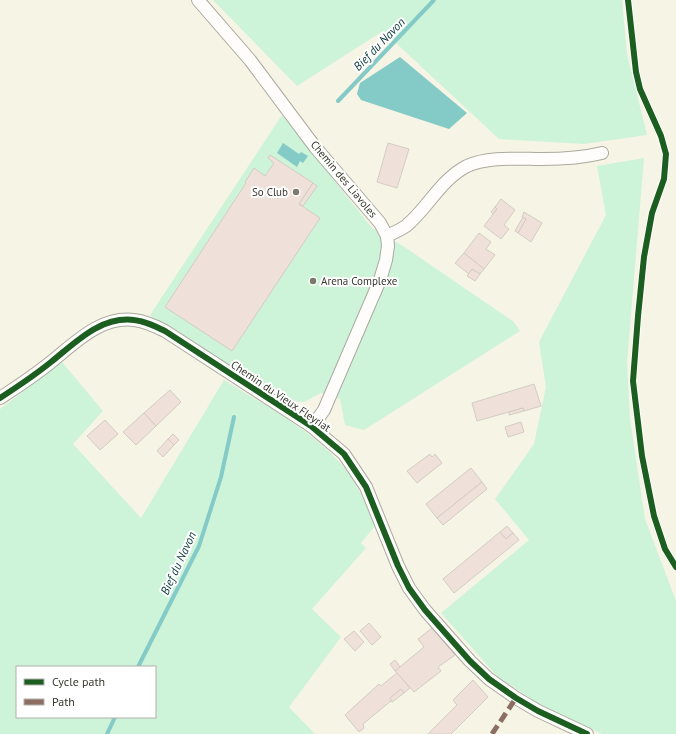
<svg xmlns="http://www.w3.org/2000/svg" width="676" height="734" viewBox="0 0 676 734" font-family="'PT Sans',sans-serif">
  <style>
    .green { fill: #cdf3d9; fill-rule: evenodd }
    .water { fill: #84cac6 }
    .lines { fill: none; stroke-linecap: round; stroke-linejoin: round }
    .stream { stroke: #84cac6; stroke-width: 4 }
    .building { fill: #efe1da; stroke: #d3ccc5 }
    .street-casing { stroke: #abaa9f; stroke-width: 14 }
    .street { stroke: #fefdfb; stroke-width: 12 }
    .quiet { stroke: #8d6e63; stroke-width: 5; stroke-dasharray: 10 5; stroke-linecap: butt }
    .cycleway-casing { stroke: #fff; stroke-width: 8 }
    .cycleway { stroke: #1b5e20; stroke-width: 6 }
    .poi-dot { fill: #7c7a6e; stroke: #fff; stroke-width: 1.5 }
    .labels { text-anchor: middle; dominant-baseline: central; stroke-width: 4; stroke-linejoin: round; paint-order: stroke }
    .street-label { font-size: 11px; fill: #3a392e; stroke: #fff }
    .poi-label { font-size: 11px; fill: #3a392e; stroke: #fff; text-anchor: end }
    .water-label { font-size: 12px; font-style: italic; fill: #0c3c3c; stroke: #fff }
  </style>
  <rect width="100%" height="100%" fill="#f6f4e5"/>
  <g class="green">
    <path d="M213,0H622L627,54L647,135L584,144L499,139L383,31L297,86Z"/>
    <path d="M282,115L372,228L403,246L514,322L520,331L364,430L345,425L340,399L321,393L304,402L290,401L224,363L150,315Z"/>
    <path d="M644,158L627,363L630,419L645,519L676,601V734H602L539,704L497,676L441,613L529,540L495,499L534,444L546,387L539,342L606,215L597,166Z"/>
    <path d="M62,362L103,411L73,444L141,518L224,380C267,407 315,431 347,471C359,488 367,507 375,526L361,543L366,548L312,609L341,637L289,707L315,734H0V409ZM17,667H155V717H17Z"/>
  </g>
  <g class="water">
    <path d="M400,57L467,113L449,129L361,100L357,94L360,83Z"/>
    <path d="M283,143L299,154L301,152L308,156L303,163L300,161L297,167L277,153Z"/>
  </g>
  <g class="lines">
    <g class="stream">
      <path d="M338,101L434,0"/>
      <path d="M138,667L199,546L221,477L234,417"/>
      <path d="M107,734L115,717"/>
    </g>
  </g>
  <g class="building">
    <path d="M388,143L409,149L397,188L377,182Z"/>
    <path d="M270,155L313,183L299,204L320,218L232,351L165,307L246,183L245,182L254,168L265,176L274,163L268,158Z"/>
    <path d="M313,183L317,186L303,206L299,204Z"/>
    <path d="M501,199L515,210L504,225L509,229L501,239L484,226L497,209L495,207Z"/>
    <path d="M495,207L497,209L493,214L491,212Z"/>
    <path d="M524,212L542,223L531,242L518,233L526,219L522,217Z"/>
    <path d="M523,217L526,219L518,233L515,231Z"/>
    <path d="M479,233L491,242L486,249L495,255L484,269L464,253Z"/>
    <path d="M464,253L484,269L480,274L472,269L469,274L455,263Z"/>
    <path d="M472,269L480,274L475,281L467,276Z"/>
    <path d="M534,384L541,406L524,411L523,408L477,421L472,403Z"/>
    <path d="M170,390L181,402L156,426L144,413Z"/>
    <path d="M523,408L524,411L509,415V412Z"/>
    <path d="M144,413L156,426L136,445L123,432Z"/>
    <path d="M105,420L118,434L100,450L87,436Z"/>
    <path d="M521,422L524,432L508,437L505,427Z"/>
    <path d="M173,434L179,440L174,445L168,439Z"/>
    <path d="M168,439L174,445L163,457L157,451Z"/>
    <path d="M430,454L432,457L435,454L442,463L417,483L407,471Z"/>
    <path d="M471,468L482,482L437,518L426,504Z"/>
    <path d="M482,482L487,489L443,525L437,518Z"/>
    <path d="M507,526L513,533L506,539L500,532Z"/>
    <path d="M500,532L506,539L513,533L519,540L454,593L443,579Z"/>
    <path d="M369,623L381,637L372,645L360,631Z"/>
    <path d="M432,628L455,655L438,667L441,671L414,692L395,671L424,647L418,639Z"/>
    <path d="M354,631L364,642L355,651L344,639Z"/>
    <path d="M395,660L400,667L395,671L390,664Z"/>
    <path d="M397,673L410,688L404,693L401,689L390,698L392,700L363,724L364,728L359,732L345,715L379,684L381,686Z"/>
    <path d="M473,680L488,697L451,734H428L457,705L453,700Z"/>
    <path d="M401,689L404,693L392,702L390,698Z"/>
  </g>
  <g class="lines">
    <defs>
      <g id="street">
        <path d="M198,0L250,60L315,147L380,223L387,236L388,246L386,260L380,280L324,410L319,417L311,426"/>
        <path d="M387,236C393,233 400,230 406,226C428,208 440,180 467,166C488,156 519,159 542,159C562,159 582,158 602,153"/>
        <path d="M0,398C17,387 35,375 51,362C75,343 100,316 134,320C145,321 155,326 165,331L311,426L344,454L366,487L398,566L409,588L425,610L470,661L489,679L516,698L538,711L587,734"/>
      </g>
    </defs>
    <use href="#street" class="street-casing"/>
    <use href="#street" class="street"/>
    <path class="quiet" d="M492,734L516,698"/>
    <defs>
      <g id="cycleway">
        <path d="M628,0L636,72L640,89L661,136L666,154L664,179L652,213L644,257L638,316L633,381L642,456L654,516L665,549L676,567"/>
        <path d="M0,398C17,387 35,375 51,362C75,343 100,316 134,320C145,321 155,326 165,331L311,426L344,454L366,487L398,566L409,588L425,610L470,661L489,679L516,698L538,711L587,734"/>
      </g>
    </defs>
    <use href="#cycleway" class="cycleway-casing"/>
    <use href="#cycleway" class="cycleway"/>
  </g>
  <g class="poi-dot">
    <circle cx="296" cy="192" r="4"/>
    <circle cx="313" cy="281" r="4"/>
  </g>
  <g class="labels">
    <g class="street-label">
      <text transform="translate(344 179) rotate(50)">Chemin des Liavoles</text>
      <text transform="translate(281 396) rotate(34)">Chemin du Vieux Fleyriat</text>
    </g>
    <g class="poi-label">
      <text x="288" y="192">So Club</text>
      <text x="321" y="281" text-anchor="start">Arena Complexe</text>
    </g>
    <g class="water-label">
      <text transform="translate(379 44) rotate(-46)">Bief du Navon</text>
      <text transform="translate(178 563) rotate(-65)">Bief du Navon</text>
    </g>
  </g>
  <rect x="16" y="666" width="140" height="52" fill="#ffffff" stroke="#b0b0ab"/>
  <rect x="24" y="679" width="20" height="6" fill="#1b5e20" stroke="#b0b0ab"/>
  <text x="52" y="686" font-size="12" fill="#3a392e">Cycle path</text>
  <rect x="24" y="699" width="20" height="6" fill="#8d6e63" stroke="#b0b0ab"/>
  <text x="52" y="706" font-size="12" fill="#3a392e">Path</text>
</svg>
